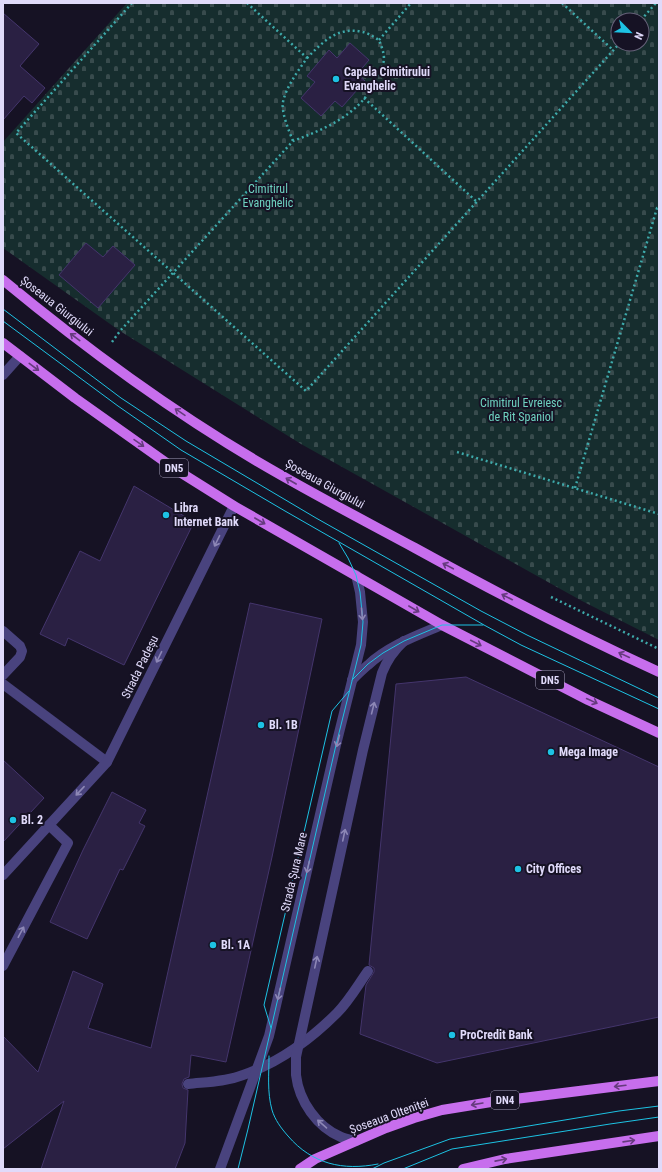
<svg xmlns="http://www.w3.org/2000/svg" width="662" height="1172" viewBox="0 0 662 1172" font-family="'Roboto Condensed',sans-serif">
  <style>
    .cemetery { fill: url(#cemetery-stones); fill-rule: evenodd }
    .building { fill: #2a2043; stroke: #44356c }
    .lines { fill: none; stroke-linecap: round; stroke-linejoin: round }
    .path { stroke: #3ea9aa; stroke-width: 2.5; stroke-dasharray: 2 3; stroke-linecap: butt }
    .service { stroke: #49437e; stroke-width: 10 }
    .pedestrian { stroke: #49437e; stroke-width: 10 }
    .minor { stroke: #49437e; stroke-width: 10 }
    .primary { stroke: #c76eed; stroke-width: 10 }
    .tram { stroke: #1dc2e3; stroke-width: 1 }
    .oneway { stroke: #663b7e }
    .oneway2 { stroke: #8d87b6 }
    .poi-dot { fill: #1dc2e3; stroke: #161224; stroke-width: 1.5 }
    .labels { text-anchor: middle; dominant-baseline: central; stroke-width: 4; stroke-linejoin: round; paint-order: stroke }
    .shield { fill: #161224; stroke: #a39eba; stroke-width: 1 }
    .shield-label { font-size: 11px; font-weight: bold; fill: #e0dafa }
    .poi-label { font-size: 12px; font-weight: bold; fill: #e0dafa; stroke: #161224; text-anchor: start }
    .park-label { font-size: 12px; fill: #6ed2c0; stroke: #161224 }
    .street-label { font-size: 12px; fill: #e0dafa; stroke: #161224 }
  </style>
  <defs>
    <pattern id="cemetery-stones" width="16" height="16" patternUnits="userSpaceOnUse"><rect width="16" height="16" fill="#162d2e"/><path d="M2 7V4a2 2 0 0 1 4 0v3zM10 15v-3a2 2 0 0 1 4 0v3z" fill="#384b4d"/></pattern>
  </defs>
  <rect width="100%" height="100%" fill="#161224"/>
  <path class="cemetery" d="M127,3H659V640L582,601L301,444L120,331L3,248V142ZM618,20H642V44H618Z"/>
  <g class="building">
    <path d="M3,13L39,44L20,66L45,88L32,103L24,96L3,120Z"/>
    <path d="M350,43L369,60L357,74L365,81L342,107L335,101L321,116L301,98L315,82L307,76L329,50L337,58Z"/>
    <path d="M86,243L103,257L113,246L135,265L98,308L59,275Z"/>
    <path d="M134,486L194,522L124,665L68,638L65,646L40,634L80,551L100,561Z"/>
    <path d="M250,603L322,619L272,857L226,1062L191,1055L189,1077L184,1079L182,1084L183,1088L188,1090L185,1143L175,1169H41L64,1101L3,1149V1036L38,1072L73,971L103,984L88,1028L151,1048Z"/>
    <path d="M466,677L659,767V1017L437,1063L360,1034L366,985L374,972V968L369,965L396,684Z"/>
    <path d="M3,760L44,798L3,842Z"/>
    <path d="M112,792L146,810L139,823L145,826L123,870L120,869L87,939L50,922L83,850Z"/>
  </g>
  <g class="lines">
    <g class="path">
      <path d="M132,3L16,133L306,391L619,44"/>
      <path d="M247,3L307,58C298,71 286,87 283,102C281,112 289,131 293,141"/>
      <path d="M562,3L613,50"/>
      <path d="M641,20L656,3"/>
      <path d="M379,40L411,3"/>
      <path d="M364,98L477,202"/>
      <path d="M112,342L120,331L293,141C319,131 345,121 364,99C368,94 371,86 375,80C385,62 387,60 379,40C374,37 368,33 363,32C337,26 323,42 307,58"/>
      <path d="M457,452L659,514"/>
      <path d="M575,488L657,208H659"/>
      <path d="M551,597L659,649"/>
    </g>
    <g class="service">
      <path d="M3,631L20,646L22,651L20,657L3,675"/>
      <path d="M3,684L107,762"/>
    </g>
    <path class="pedestrian" d="M188,1084C206,1082 225,1082 243,1075C278,1063 311,1039 337,1013C349,1001 358,985 368,971"/>
    <g class="minor">
      <path d="M3,375L20,356"/>
      <path d="M352,680C357,675 362,670 368,665C388,646 416,636 442,625"/>
      <path d="M3,875L107,762L234,506"/>
      <path d="M3,966L68,843L49,825"/>
      <path d="M356,1141C352,1140 346,1139 341,1137C317,1127 299,1101 296,1075C296,1069 296,1063 296,1057L363,750L382,673C387,660 393,651 404,641"/>
      <path d="M220,1169L269,1036L336,745L361,645L363,622L360,592L356,575"/>
    </g>
    <g class="primary">
      <path d="M3,280C84,347 170,410 260,463C311,493 363,520 415,548C495,592 576,634 659,672"/>
      <path d="M3,343L75,398L175,469L234,506L442,625L588,700L659,733"/>
      <path d="M300,1169L315,1159L386,1128L414,1118L442,1110L491,1102L659,1081"/>
      <path d="M463,1169L505,1159L659,1136"/>
    </g>
    <g class="tram">
      <path d="M3,309L121,398L186,441L316,518L481,611L527,635L659,698"/>
      <path d="M3,321L118,406L181,450L285,511L484,625L521,645L659,709"/>
      <path d="M352,680L368,664L383,653L404,641L442,625H483"/>
      <path d="M271,1028L264,1005L332,711L349,691"/>
      <path d="M269,1056C269,1074 267,1092 272,1110C275,1120 281,1128 288,1136C312,1164 343,1171 378,1164"/>
      <path d="M238,1169L248,1129L336,745L361,645L363,622L360,592L356,575L348,558L339,543"/>
      <path d="M372,1169L384,1163L450,1139L619,1111L659,1106"/>
      <path d="M403,1169L452,1149L610,1124L659,1117"/>
    </g>
  </g>
  <defs><path id="oneway-shaft" d="M-6 0H5M1.5-3L5.5 0L1.5 3" fill="none" stroke-width="1.6" stroke-linecap="round" stroke-linejoin="round"/></defs>
  <g class="oneway">
    <use href="#oneway-shaft" transform="translate(75 337) rotate(-143)"/>
    <use href="#oneway-shaft" transform="translate(34 367) rotate(37)"/>
    <use href="#oneway-shaft" transform="translate(180 412) rotate(-146)"/>
    <use href="#oneway-shaft" transform="translate(139 443) rotate(35)"/>
    <use href="#oneway-shaft" transform="translate(291 481) rotate(-150)"/>
    <use href="#oneway-shaft" transform="translate(260 521) rotate(30)"/>
    <use href="#oneway-shaft" transform="translate(448 566) rotate(-152)"/>
    <use href="#oneway-shaft" transform="translate(507 597) rotate(-153)"/>
    <use href="#oneway-shaft" transform="translate(414 609) rotate(30)"/>
    <use href="#oneway-shaft" transform="translate(476 643) rotate(27)"/>
    <use href="#oneway-shaft" transform="translate(624 655) rotate(-155)"/>
    <use href="#oneway-shaft" transform="translate(592 701) rotate(25)"/>
    <use href="#oneway-shaft" transform="translate(620 1086) rotate(173)"/>
    <use href="#oneway-shaft" transform="translate(477 1104) rotate(170)"/>
    <use href="#oneway-shaft" transform="translate(629 1141) rotate(-8)"/>
    <use href="#oneway-shaft" transform="translate(501 1160) rotate(-11)"/>
  </g>
  <g class="oneway2">
    <use href="#oneway-shaft" transform="translate(217 541) rotate(116)"/>
    <use href="#oneway-shaft" transform="translate(362 614) rotate(85)"/>
    <use href="#oneway-shaft" transform="translate(159 657) rotate(116)"/>
    <use href="#oneway-shaft" transform="translate(373 708) rotate(-76)"/>
    <use href="#oneway-shaft" transform="translate(338 741) rotate(104)"/>
    <use href="#oneway-shaft" transform="translate(80 791) rotate(133)"/>
    <use href="#oneway-shaft" transform="translate(344 835) rotate(-78)"/>
    <use href="#oneway-shaft" transform="translate(308 867) rotate(103)"/>
    <use href="#oneway-shaft" transform="translate(21 932) rotate(-62)"/>
    <use href="#oneway-shaft" transform="translate(316 962) rotate(-78)"/>
    <use href="#oneway-shaft" transform="translate(279 994) rotate(103)"/>
    <use href="#oneway-shaft" transform="translate(322 1124) rotate(-139)"/>
  </g>
  <g class="poi-dot">
    <circle cx="336" cy="79" r="4"/>
    <circle cx="166" cy="515" r="4"/>
    <circle cx="261" cy="725" r="4"/>
    <circle cx="551" cy="752" r="4"/>
    <circle cx="13" cy="820" r="4"/>
    <circle cx="518" cy="869" r="4"/>
    <circle cx="213" cy="945" r="4"/>
    <circle cx="452" cy="1035" r="4"/>
  </g>
  <g class="labels">
    <g class="shield">
      <rect x="160" y="459" width="28" height="18" rx="3"/>
      <rect x="536" y="671" width="28" height="18" rx="3"/>
      <rect x="491" y="1091" width="28" height="18" rx="3"/>
    </g>
    <g class="shield-label">
      <text x="174" y="468">DN5</text>
      <text x="550" y="680">DN5</text>
      <text x="505" y="1100">DN4</text>
    </g>
    <g class="poi-label">
      <text x="344" y="72">Capela Cimitirului<tspan x="344" dy="14">Evanghelic</tspan></text>
      <text x="174" y="508">Libra<tspan x="174" dy="14">Internet Bank</tspan></text>
      <text x="269" y="725">Bl. 1B</text>
      <text x="559" y="752">Mega Image</text>
      <text x="21" y="820">Bl. 2</text>
      <text x="526" y="869">City Offices</text>
      <text x="221" y="945">Bl. 1A</text>
      <text x="460" y="1035">ProCredit Bank</text>
    </g>
    <g class="park-label">
      <text x="268" y="189">Cimitirul<tspan x="268" dy="14">Evanghelic</tspan></text>
      <text x="521" y="403">Cimitirul Evreiesc<tspan x="521" dy="14">de Rit Spaniol</tspan></text>
    </g>
    <g class="street-label">
      <text transform="translate(57 306) rotate(38)">Șoseaua Giurgiului</text>
      <text transform="translate(325 484) rotate(29)">Șoseaua Giurgiului</text>
      <text transform="translate(140 667) rotate(-64)">Strada Padeșu</text>
      <text transform="translate(294 872) rotate(-77)">Strada Șura Mare</text>
      <text transform="translate(389 1116) rotate(-20)">Șoseaua Olteniței</text>
    </g>
  </g>
  <rect width="662" height="1172" fill="none" stroke="#e0dafa" stroke-width="8"/>
  <g transform="translate(630 32) rotate(114)"><circle r="19" fill="#161224" stroke="#67627a"/>
  <path d="M0-3L7 15L0 10L-7 15Z" fill="#1dc2e3"/>
  <text y="-6" font-size="11" font-weight="bold" text-anchor="middle" fill="#e0dafa">N</text>
  </g>
</svg>
